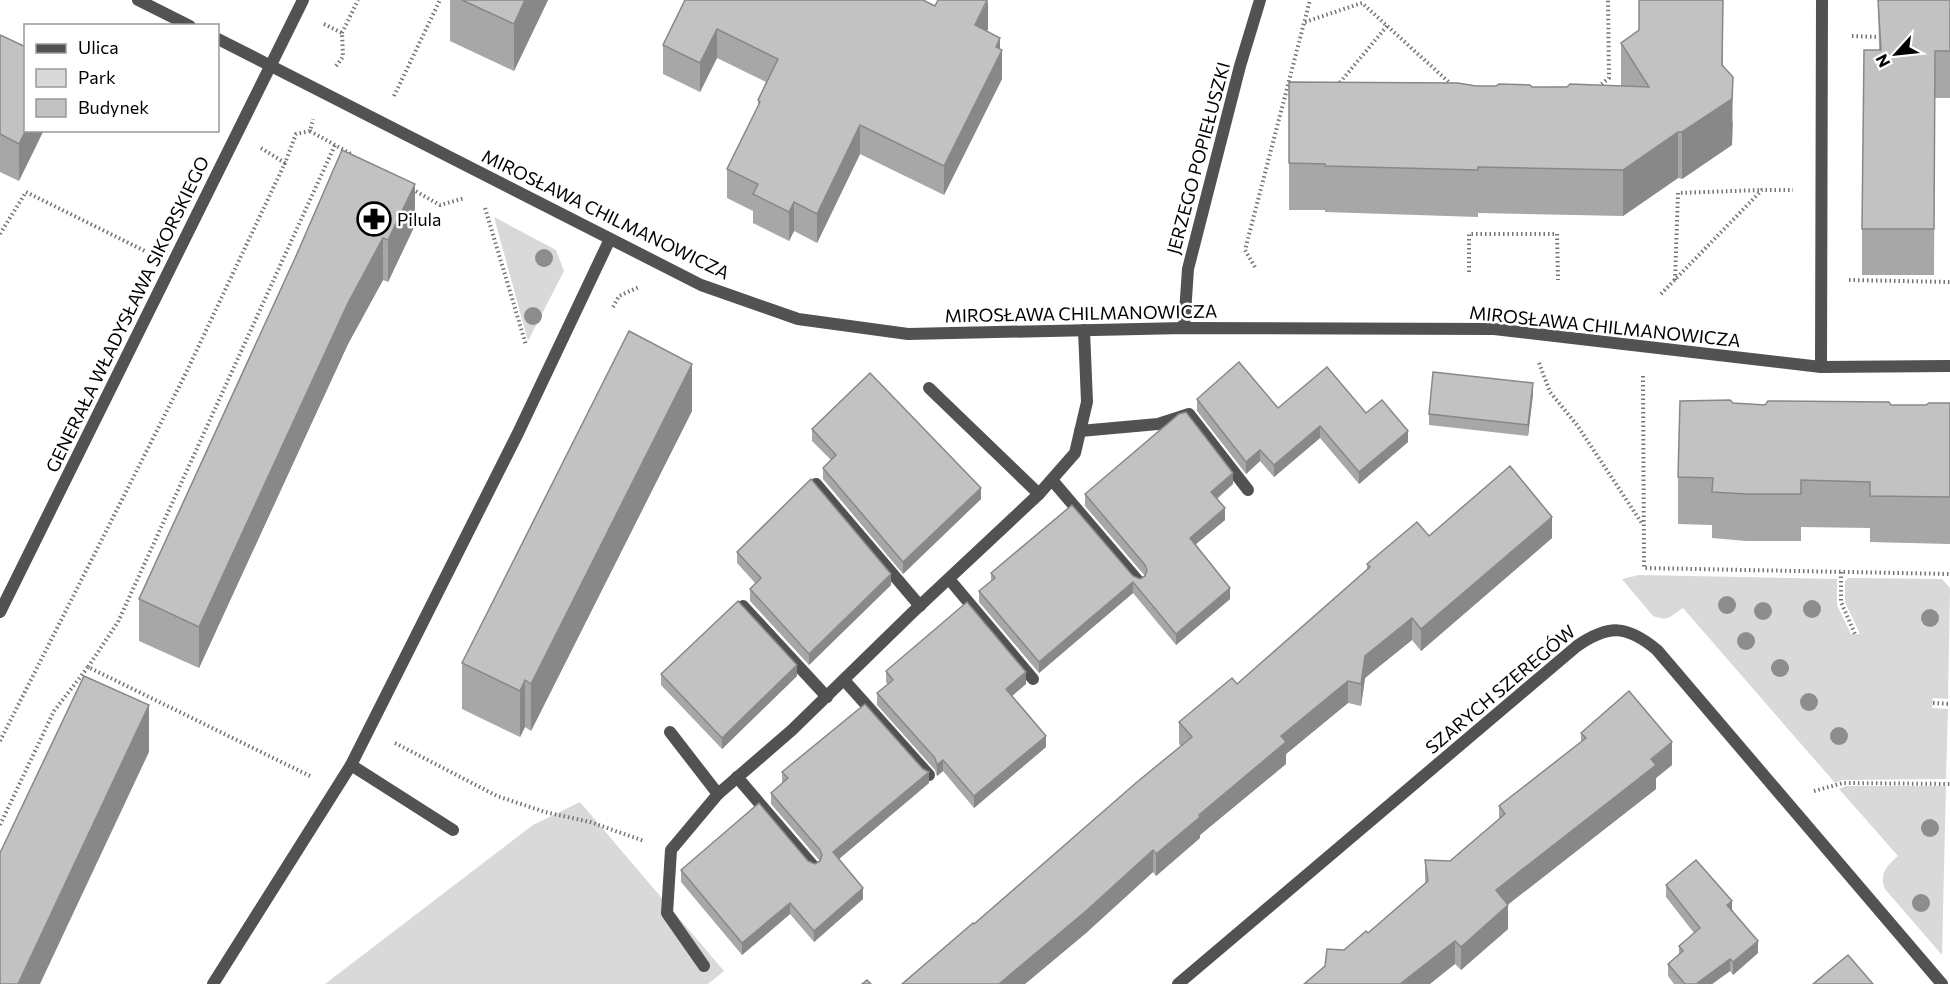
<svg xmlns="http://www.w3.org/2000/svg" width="1950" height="984" viewBox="0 0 1950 984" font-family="Commissioner,sans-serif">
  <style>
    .green { fill: #d9d9d9 }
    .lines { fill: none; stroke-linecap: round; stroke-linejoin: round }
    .path { stroke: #747474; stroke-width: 4; stroke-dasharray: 1.5 3; stroke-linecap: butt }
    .lane { stroke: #525252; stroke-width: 12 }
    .street { stroke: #525252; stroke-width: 12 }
    .tree { fill: #8d8d8d }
    .wall { fill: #a7a7a7 }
    .shaded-wall { fill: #888 }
    .building { fill: #c2c2c2; stroke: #888; stroke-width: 1.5 }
    .labels { text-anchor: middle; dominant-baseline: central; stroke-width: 5; stroke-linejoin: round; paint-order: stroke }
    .street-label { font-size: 18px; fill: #000; stroke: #fff }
    .poi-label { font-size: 18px; fill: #000; stroke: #fff; text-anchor: start }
  </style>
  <rect width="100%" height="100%" fill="#fff"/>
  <g class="green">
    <path d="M494,217L556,250L564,271L528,341Z"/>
    <path d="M1639,575L1837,579V605L1851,634H1860L1845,602V581L1848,578L1942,579L1950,588L1948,699L1933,698L1932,708L1948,709L1946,779L1842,780L1835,783L1683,608L1670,617L1664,619L1653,616L1622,579Z"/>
    <path d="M1846,786H1946L1942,955L1885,889C1879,873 1887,866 1898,856L1839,789Z"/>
    <path d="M580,802L724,971L708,984H325L533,825Z"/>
  </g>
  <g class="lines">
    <g class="path">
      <path d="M1305,22L1362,3L1452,85"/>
      <path d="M324,24L342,33L343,57L336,66"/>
      <path d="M342,33L358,0"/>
      <path d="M1852,36L1878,37"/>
      <path d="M1337,86L1387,26"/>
      <path d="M1598,87L1609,78L1608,0"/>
      <path d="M394,96L440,0"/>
      <path d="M310,131L351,154"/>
      <path d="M261,148L285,163L296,134L310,131L313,119"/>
      <path d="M412,189L440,205L465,198"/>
      <path d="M485,208L526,345"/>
      <path d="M0,234L26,192L147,252"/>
      <path d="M1255,267L1245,250L1310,0"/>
      <path d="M1469,272V234H1557L1558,280"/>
      <path d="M1675,280L1678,193L1761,190"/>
      <path d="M1849,280L1950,282"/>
      <path d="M1661,294L1762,190H1793"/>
      <path d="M613,307L619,296L639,287"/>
      <path d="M1539,363L1550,392L1577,425L1643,525"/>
      <path d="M1643,376L1644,568L1950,574"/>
      <path d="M1841,572V602L1855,634"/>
      <path d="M1933,703L1950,704"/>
      <path d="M0,741L185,375L285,163"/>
      <path d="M395,743L497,796L545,812L590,822L644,841"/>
      <path d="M310,776L88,667L118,622L335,145"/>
      <path d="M1814,791L1843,783L1950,784"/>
      <path d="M0,825L54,711L88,667"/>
    </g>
    <g class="lane">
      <path d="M138,0L190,26"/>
      <path d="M218,39L271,66"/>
      <path d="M929,388L1039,494"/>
      <path d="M1080,431L1158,424L1189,414L1248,490"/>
      <path d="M1052,480L1139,582"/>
      <path d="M816,484L920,606"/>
      <path d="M949,579L1033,679"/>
      <path d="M743,606L827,697"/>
      <path d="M844,680L929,775"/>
      <path d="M670,732L718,794"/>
      <path d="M351,765L453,830"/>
      <path d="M737,777L814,867"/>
      <path d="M704,966L667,913L671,850L718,794L792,730L913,612L1039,494L1075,453L1087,402L1084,330"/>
      <path d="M213,984L351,765L518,433L610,239"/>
    </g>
    <g class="street">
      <path d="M271,66L701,285L798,319L908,334L1184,328L1494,329L1821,367L1950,366"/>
      <path d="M1184,328L1188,269L1240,66L1260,0"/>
      <path d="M1821,367L1822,0"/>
      <path d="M0,612L303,0"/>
      <path d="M1178,984L1577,646C1609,624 1627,625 1657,650L1942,984"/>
    </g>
  </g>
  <g class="tree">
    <circle cx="544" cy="258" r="9"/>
    <circle cx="533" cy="316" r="9"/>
    <circle cx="1727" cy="605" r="9"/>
    <circle cx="1812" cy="609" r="9"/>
    <circle cx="1763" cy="611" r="9"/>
    <circle cx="1930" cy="618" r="9"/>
    <circle cx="1746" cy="641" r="9"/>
    <circle cx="1780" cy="668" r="9"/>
    <circle cx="1809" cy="702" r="9"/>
    <circle cx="1839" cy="736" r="9"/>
    <circle cx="1930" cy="828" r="9"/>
    <circle cx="1921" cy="903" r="9"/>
  </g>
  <g class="wall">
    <path d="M450,0H548L514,71L450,41Z"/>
    <path d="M685,0L988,29L987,31L1000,49L1002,79L944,195L860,154L817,243L794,231L789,241L753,223V211L727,198V169L758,107V100L766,82L717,58L700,92L663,74V45Z"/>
    <path d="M1723,0V66L1733,124L1732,145L1682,179L1678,178L1623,216L1478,213V217L1325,212V210H1289V82L1532,87L1621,86V43Z"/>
    <path d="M1878,0H1950V98H1935L1934,275H1862V229L1879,50Z"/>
    <path d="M0,35L26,47L19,181L0,172Z"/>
    <path d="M415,225L388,282L383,280L348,344L199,668L139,641V599L296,256Z"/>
    <path d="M1533,394L1528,436L1429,425V414Z"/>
    <path d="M1197,399L1278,408L1366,413L1408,442L1359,484L1320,438L1274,477L1260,461L1246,474L1197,411Z"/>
    <path d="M1733,403L1765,405H1926L1950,403V544L1870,542V528L1801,527V541H1746L1712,538V525L1678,524V477Z"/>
    <path d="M692,411L531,731L525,727L520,737L462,709V663Z"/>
    <path d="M812,429L981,499L903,574L823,479V468L831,460L812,441Z"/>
    <path d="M1233,484L1217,499L1225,520L1196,544L1230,599L1176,645L1133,593L1039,673L979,602V591L991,581V573L1133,576L1140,579L1145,576L1085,506V494Z"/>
    <path d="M1429,536L1552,538L1421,651L1412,640L1379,666L1365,678L1361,706L1348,703L1286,754V764L1200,835V838L1156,876L1153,872L1086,933L1025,984H902L974,924L1181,746L1179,744V722L1237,684L1367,569V564Z"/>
    <path d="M737,552L891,585L809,665L750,601V589L756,584L737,563Z"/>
    <path d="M886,671L1026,684L1012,696L1046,747L974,808L943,771L937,776L935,770L877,705V693L888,685L886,682Z"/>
    <path d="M661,674L797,676L722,749L661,685Z"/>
    <path d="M1581,733L1672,765L1656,778V789L1508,904V929L1461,970L1455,964L1344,950L1368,933L1425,883V860L1450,861L1499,819V806L1581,742Z"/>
    <path d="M782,772L929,783L839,859L863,899L814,942L790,914L742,955L681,882V870L808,861L815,864L820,861L771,804V793L782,783Z"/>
    <path d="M1666,885L1732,909L1758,953L1733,975L1730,971L1712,984H1674L1668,976V964L1679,954V946L1694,933L1666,897Z"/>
  </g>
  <g class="shaded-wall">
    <path d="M525,0H548L514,71V24Z"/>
    <path d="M988,0V29L975,54V25Z"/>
    <path d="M1723,0L1722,105L1733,77L1732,145L1682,179V132Z"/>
    <path d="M717,29V58L700,92V63Z"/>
    <path d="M1000,38V52L1002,50V79L944,195V166Z"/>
    <path d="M860,125V154L817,243V214Z"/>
    <path d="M26,130H44L19,181V144Z"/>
    <path d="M1678,132V178L1623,216V170Z"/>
    <path d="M415,184V225L388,282V240Z"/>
    <path d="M794,202V231L789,241V212Z"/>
    <path d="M383,238V280L348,344L199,668V627L348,303Z"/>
    <path d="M692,364V411L531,731V684Z"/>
    <path d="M1533,383V394L1528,436V425Z"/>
    <path d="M1320,426V438L1274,477V465Z"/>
    <path d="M1408,431V442L1359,484V472Z"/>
    <path d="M1260,450V461L1246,474V462Z"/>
    <path d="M1233,473V484L1211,503V492Z"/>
    <path d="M981,488V499L903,574V562Z"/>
    <path d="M1225,508V520L1190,549V538Z"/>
    <path d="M1552,517V538L1421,651V629Z"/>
    <path d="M891,574V585L809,665V654Z"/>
    <path d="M1133,582V593L1039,673V662Z"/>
    <path d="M1230,588V599L1176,645V634Z"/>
    <path d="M1412,618V640L1365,678L1361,706V684L1365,656Z"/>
    <path d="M797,665V676L722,749V738Z"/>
    <path d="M1026,672V684L1006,701V689Z"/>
    <path d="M525,680V727L520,737V691Z"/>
    <path d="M1348,681V703L1286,754V764L1200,835V838L1156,876V854L1281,736Z"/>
    <path d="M149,705V752L40,984H18Z"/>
    <path d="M1046,736V747L974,808V796Z"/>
    <path d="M1672,742V765L1656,778V789L1496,914V890Z"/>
    <path d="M943,760V771L937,776V765Z"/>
    <path d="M929,772V783L833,864V852Z"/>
    <path d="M1153,850V872L1086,933L1025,984H999Z"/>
    <path d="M863,888V899L814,942V931Z"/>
    <path d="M1732,901V914L1727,905Z"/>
    <path d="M790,903V914L742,955V943Z"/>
    <path d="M1508,905V929L1461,970V947Z"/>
    <path d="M1455,941V964L1430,984H1400Z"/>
    <path d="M1758,941V953L1733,975V962Z"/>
    <path d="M1730,959V971L1712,984H1696Z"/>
  </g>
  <g class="building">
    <path d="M462,0H525L514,24Z"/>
    <path d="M685,0H923L935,6L938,0H987L975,25L1000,38L996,47L1002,50L944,166L860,125L817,214L794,202L789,212L753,194L758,184L727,169L760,102L758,100L778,59L717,29L700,63L663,45Z"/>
    <path d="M1639,0H1723L1722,65L1733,77L1732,99L1682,132H1678L1623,170L1478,167V170L1325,166V164L1289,163V82L1458,83L1476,86H1496L1499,84L1530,85L1532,87H1567L1570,84L1649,87L1621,43L1639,30Z"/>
    <path d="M1878,0H1950V51H1935L1934,229H1862L1864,50H1881Z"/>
    <path d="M0,35L26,47V130L19,144L0,134Z"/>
    <path d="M342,150L415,184L388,240L383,238L348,303L199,627L139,599L296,256Z"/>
    <path d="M629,331L692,364L531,684L525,680L520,691L462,663Z"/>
    <path d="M1239,362L1278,408L1327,367L1366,413L1382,400L1408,431L1359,472L1320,426L1274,465L1260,450L1246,462L1197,399Z"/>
    <path d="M1433,372L1533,383L1528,425L1429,414Z"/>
    <path d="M870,373L981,488L903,562L823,468L836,455L812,429Z"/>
    <path d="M1730,400L1733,403L1765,405L1768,401L1889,402L1891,405H1926L1929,403H1950V497L1870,496V482L1801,480V494H1746L1712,492L1713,478L1678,477L1680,401Z"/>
    <path d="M1186,412L1233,473L1211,492L1225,508L1190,538L1230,588L1176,634L1133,582L1039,662L979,591L995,578L991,573L1072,505L1133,576L1140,579L1145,576L1147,570L1145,565L1085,494L1179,414Z"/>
    <path d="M1510,466L1552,517L1421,629L1412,618L1365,656L1361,684L1348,681L1281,736L1286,742L1199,815L1200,817L1156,854L1153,850L1086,911L999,984H902L973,923L974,924L1137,782L1192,737L1179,722L1232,678L1237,684L1370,567L1367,564L1417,522L1429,536Z"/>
    <path d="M811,479L891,574L809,654L750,589L761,578L737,552Z"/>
    <path d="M738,601L797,665L722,738L661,674Z"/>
    <path d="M967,602L1026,672L1006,689L1046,736L974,796L943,760L937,765L935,758L877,693L893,680L886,671Z"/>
    <path d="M84,676L149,705L18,984H0V853Z"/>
    <path d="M1629,691L1672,742L1651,759L1656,765L1496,890L1508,905L1461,947L1455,941L1400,984H1304L1325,966L1327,949L1344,950L1366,931L1368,933L1428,881L1425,860L1450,861L1505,814L1499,806L1586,738L1581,733Z"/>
    <path d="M865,704L923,769L929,772L833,852L863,888L814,931L790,903L742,943L681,870L759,803L808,861L815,864L820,861L822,855L820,850L771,793L788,778L782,772Z"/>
    <path d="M1696,860L1732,901L1727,905L1758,941L1733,962L1730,959L1696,984H1685L1668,964L1683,951L1679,946L1700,928L1666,885Z"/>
    <path d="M1848,955L1873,984H1813Z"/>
    <path d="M867,980L871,984H862Z"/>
  </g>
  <defs>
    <symbol id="pharmacy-ring" viewBox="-11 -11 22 22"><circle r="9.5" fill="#fff" stroke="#000" stroke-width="1.5"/><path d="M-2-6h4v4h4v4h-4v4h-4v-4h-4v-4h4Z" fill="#000"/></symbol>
  </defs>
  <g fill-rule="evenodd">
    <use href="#pharmacy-ring" x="355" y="200" width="38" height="38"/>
  </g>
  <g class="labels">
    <g class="street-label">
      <text transform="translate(1198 158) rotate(-75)">JERZEGO POPIEŁUSZKI</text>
      <text transform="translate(606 214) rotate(26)">MIROSŁAWA CHILMANOWICZA</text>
      <text transform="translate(1081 313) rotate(-1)">MIROSŁAWA CHILMANOWICZA</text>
      <text transform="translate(127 314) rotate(-64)">GENERAŁA WŁADYSŁAWA SIKORSKIEGO</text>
      <text transform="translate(1605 326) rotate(6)">MIROSŁAWA CHILMANOWICZA</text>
      <text transform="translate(1500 689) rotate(-40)">SZARYCH SZEREGÓW</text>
    </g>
    <g class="poi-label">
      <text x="397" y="219">Pilula</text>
    </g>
  </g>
  <rect x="24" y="24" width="195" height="108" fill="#ffffff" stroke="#999999" stroke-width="1.5"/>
  <rect x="36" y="44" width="30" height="9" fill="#525252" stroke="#999999" stroke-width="1.5"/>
  <text x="78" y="54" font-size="18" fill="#000000">Ulica</text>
  <rect x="36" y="69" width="30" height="18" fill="#d9d9d9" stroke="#999999" stroke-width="1.5"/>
  <text x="78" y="84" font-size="18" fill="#000000">Park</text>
  <rect x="36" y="99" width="30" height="18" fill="#c2c2c2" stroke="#999999" stroke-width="1.5"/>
  <text x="78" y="114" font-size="18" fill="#000000">Budynek</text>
  <g transform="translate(1896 54) rotate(243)" stroke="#ffffff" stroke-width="4.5" paint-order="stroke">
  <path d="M0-4.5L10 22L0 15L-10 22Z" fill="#000000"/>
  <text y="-9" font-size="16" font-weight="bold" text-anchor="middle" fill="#000000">N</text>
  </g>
</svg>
